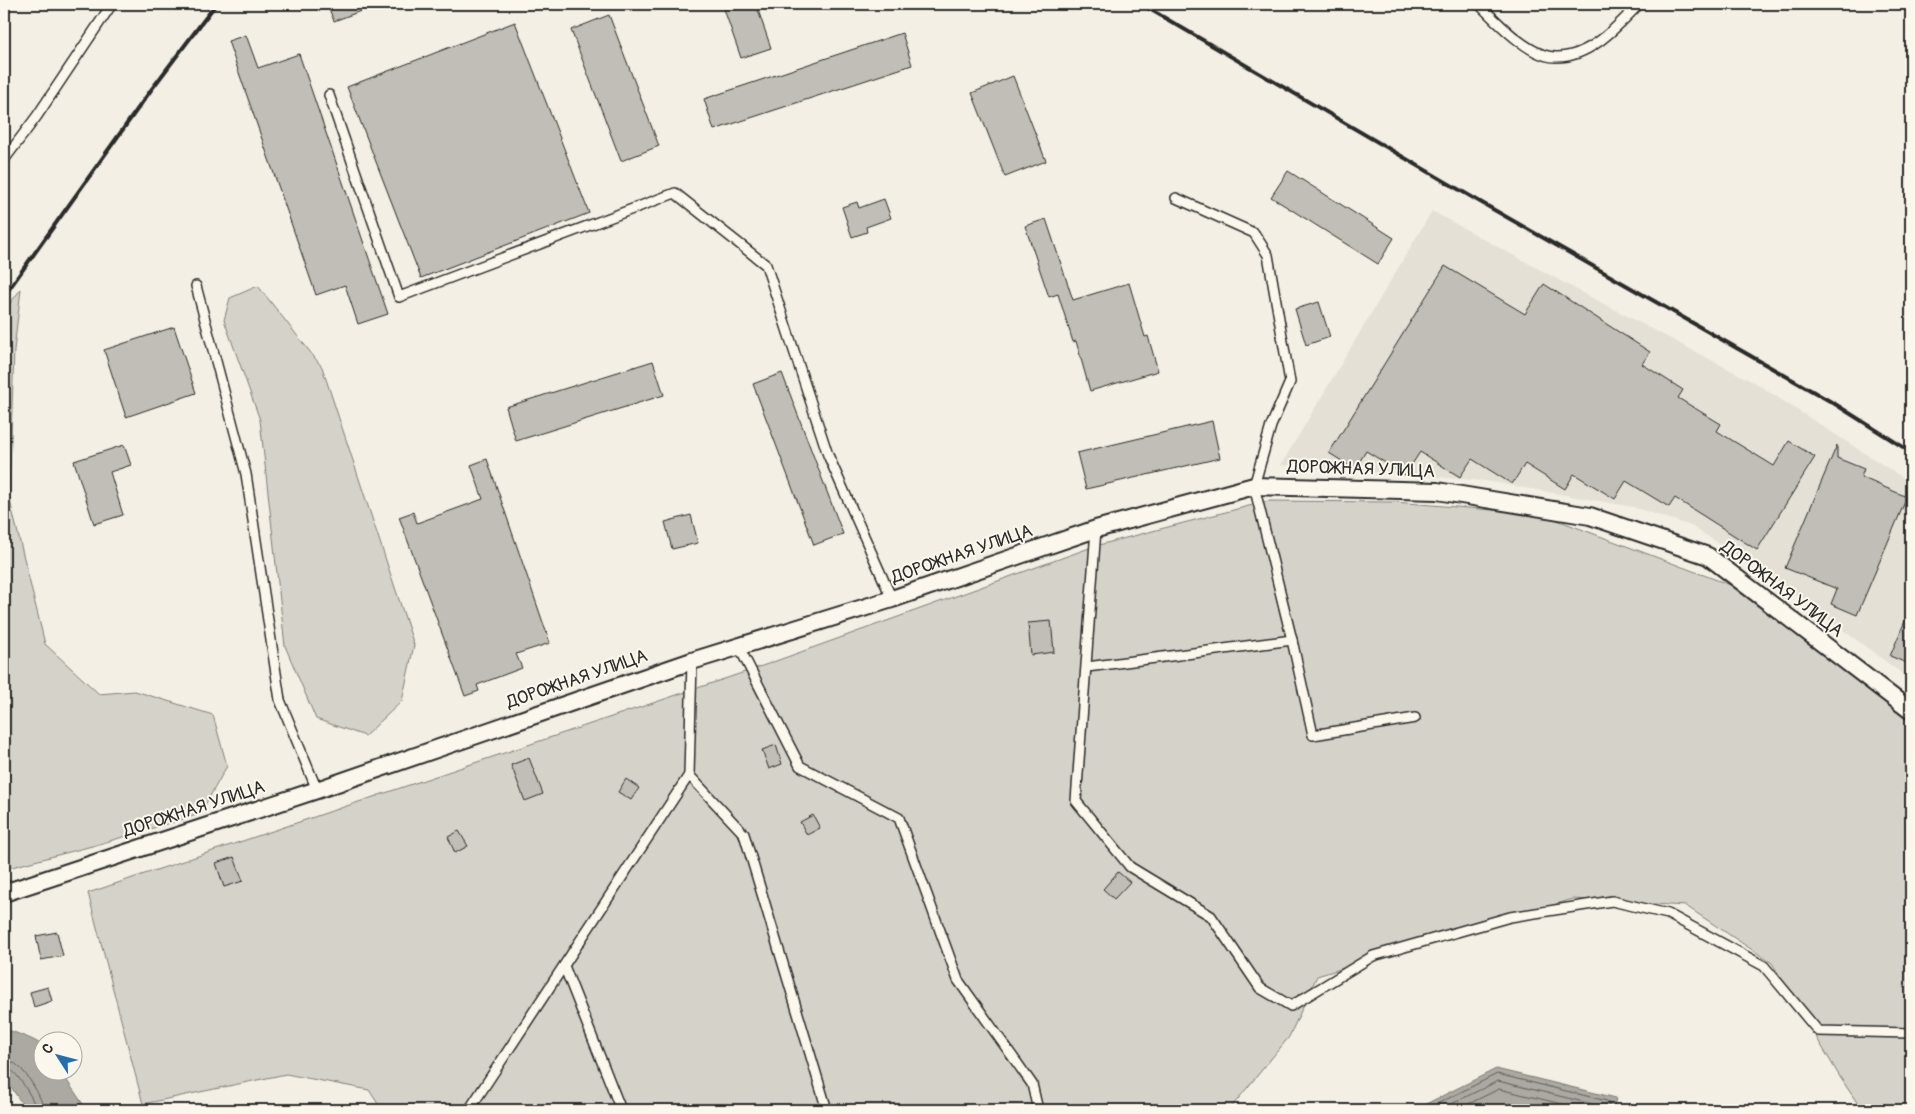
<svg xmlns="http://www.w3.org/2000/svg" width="1915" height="1114" viewBox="0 0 1915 1114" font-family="Pangolin,sans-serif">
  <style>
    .built { fill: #e4e0d6 }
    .green { fill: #d5d2c9; stroke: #807e7a }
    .water { fill: #aca9a2; stroke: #787772 }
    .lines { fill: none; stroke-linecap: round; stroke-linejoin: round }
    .shore { stroke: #5f5d5b; stroke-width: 1 }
    .building { fill: #c0beb6; stroke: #2b2b2b }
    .lane-casing { stroke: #2b2b2b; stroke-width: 12 }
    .street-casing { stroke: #2b2b2b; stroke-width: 20 }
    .lane { stroke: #fbf7ec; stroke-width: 9 }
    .street { stroke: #fbf7ec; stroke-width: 16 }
    .rail { stroke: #2b2b2b; stroke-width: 4 }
    .labels { text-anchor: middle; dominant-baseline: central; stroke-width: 4; stroke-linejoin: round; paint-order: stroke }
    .street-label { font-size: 18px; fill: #2b2b2b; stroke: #fbf7ec }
  </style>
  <rect width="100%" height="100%" fill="#f3efe4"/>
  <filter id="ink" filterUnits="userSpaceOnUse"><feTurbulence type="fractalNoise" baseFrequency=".02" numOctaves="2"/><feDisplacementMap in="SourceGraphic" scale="10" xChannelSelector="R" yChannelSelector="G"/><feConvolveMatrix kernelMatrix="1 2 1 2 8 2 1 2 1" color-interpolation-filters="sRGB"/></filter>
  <g filter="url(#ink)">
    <path class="built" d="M1432,211L1581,292L1757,384L1911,483V680L1758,568L1691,526L1633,507L1486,481L1281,465Z"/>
    <g class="green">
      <path d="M258,286L322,367L414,645L402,701L365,736L316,719L285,646L260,420L224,320L230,298Z"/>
      <path d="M21,289L14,350L9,497L45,644L99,694L135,691L213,715L227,766L200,814L96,845L4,869V311Z"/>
      <path d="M1268,501L1395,502L1541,514L1741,589L1911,719V1110H1862L1840,1077L1772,963L1686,906L1573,899L1317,976L1289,1037L1229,1110H382L369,1090L286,1074L143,1104L88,893L751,670L1095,546Z"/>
    </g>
    <g class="water">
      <path d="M4,1028C17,1034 30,1037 42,1045V1072H61L87,1110H26L4,1076Z"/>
      <path d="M1496,1069L1616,1098L1613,1110H1414Z"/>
      <path d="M275,1105L316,1110H212L219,1109Z"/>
    </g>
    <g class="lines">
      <g class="shore">
        <path d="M4,1061C9,1061 14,1062 18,1066C27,1073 43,1099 44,1110"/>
        <path d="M4,1068C7,1068 8,1068 11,1070C18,1074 36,1102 36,1110"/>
        <path d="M1425,1110L1497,1074L1607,1101L1609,1103L1608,1110"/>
        <path d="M1439,1110L1498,1081L1600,1106L1602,1110"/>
        <path d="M1456,1110L1499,1089L1587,1110"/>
      </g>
    </g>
    <g class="building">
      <path d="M327,4H376L377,5L334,21Z"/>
      <path d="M741,4H756L771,48L741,58L724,9Z"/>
      <path d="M609,15L659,146L621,161L571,30Z"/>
      <path d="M515,22L589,213L421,278L347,87Z"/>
      <path d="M902,33L912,65L714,130L704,99Z"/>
      <path d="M246,35L258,68L299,54L388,314L358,324L345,285L316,295L228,41Z"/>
      <path d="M1013,76L1046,161L1005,177L972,93Z"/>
      <path d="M1288,171L1394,238L1378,264L1271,197Z"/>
      <path d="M884,199L891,218L866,227L867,232L852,237L842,207L857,202L859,208Z"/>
      <path d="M1046,219L1073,300L1129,283L1145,337L1148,336L1158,371L1090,391L1076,341L1073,342L1058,294L1049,297L1025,226Z"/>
      <path d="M1445,266L1525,314L1544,284L1650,352L1642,364L1683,390L1678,398L1721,424L1717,431L1774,466L1789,441L1815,457L1757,550L1675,498L1669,507L1626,481L1615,499L1574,474L1565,489L1525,464L1512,484L1472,459L1460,477L1420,452L1405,475L1366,451L1355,469L1329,453Z"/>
      <path d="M1319,302L1330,337L1306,345L1295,309Z"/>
      <path d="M174,327L196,393L126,417L104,350Z"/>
      <path d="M653,361L664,395L516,441L506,407Z"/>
      <path d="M782,373L843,534L814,545L753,384Z"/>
      <path d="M1212,421L1220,458L1086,489L1077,453Z"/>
      <path d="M124,445L131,465L110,472L123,515L94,524L74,461Z"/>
      <path d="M1837,445V458L1864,469L1861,477L1907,497L1857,615L1831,604L1837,589L1785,568Z"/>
      <path d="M487,459L550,643L516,654L522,668L477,685L479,691L465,696L399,517L413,512L417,523L483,499L471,465Z"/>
      <path d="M691,515L698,543L672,549L665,522Z"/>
      <path d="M1911,607V665L1890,656Z"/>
      <path d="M1051,621L1054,652L1031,655L1028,623Z"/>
      <path d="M776,745L782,764L769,769L762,750Z"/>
      <path d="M529,758L543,794L525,801L511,765Z"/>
      <path d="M626,779L639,788L631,800L618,792Z"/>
      <path d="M813,815L820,828L807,835L800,822Z"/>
      <path d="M459,831L468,846L455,853L448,837Z"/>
      <path d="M234,857L243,881L224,887L216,863Z"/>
      <path d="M1118,872L1130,882L1114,899L1103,889Z"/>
      <path d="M57,932L63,956L41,960L36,936Z"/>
      <path d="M48,987L52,1001L34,1007L30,992Z"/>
    </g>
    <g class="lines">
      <defs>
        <g id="lane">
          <path d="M1479,4C1497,22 1530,58 1557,57C1590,57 1618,26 1639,4"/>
          <path d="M329,95L399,297L675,193L766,265L828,455L892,599"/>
          <path d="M4,160L37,116L112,4"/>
          <path d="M1176,198L1254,233L1268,255L1290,382L1271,426L1254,486L1292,640L1313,735L1415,718"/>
          <path d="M196,286L246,474L280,700L317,790"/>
          <path d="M1096,529L1076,801L1130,867L1211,916L1260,988L1291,1006L1373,956L1510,917L1612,901L1668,914L1764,966L1818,1031L1911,1033"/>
          <path d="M739,647L800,766L899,818L958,980L1032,1084L1038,1110"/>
          <path d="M692,661L689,775L744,834L827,1110"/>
          <path d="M1087,667L1292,640"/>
          <path d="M564,966L621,1110"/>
          <path d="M469,1110L689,775"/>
        </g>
        <path id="street" d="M4,893L317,790L692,661L892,599L1096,529L1254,486L1437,491L1590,516L1708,556L1911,711"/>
      </defs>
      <use href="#lane" class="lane-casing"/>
      <use href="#street" class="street-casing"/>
      <use href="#lane" class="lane"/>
      <use href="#street" class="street"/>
      <g class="rail">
        <path d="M1141,4L1482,203L1835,404L1911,452"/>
        <path d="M4,296L151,90L216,4"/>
      </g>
    </g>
  </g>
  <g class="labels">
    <g class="street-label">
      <text transform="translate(1361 469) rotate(2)">ДОРОЖНАЯ УЛИЦА</text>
      <text transform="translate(962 554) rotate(-19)">ДОРОЖНАЯ УЛИЦА</text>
      <text transform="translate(1782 589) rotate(37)">ДОРОЖНАЯ УЛИЦА</text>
      <text transform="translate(577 679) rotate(-19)">ДОРОЖНАЯ УЛИЦА</text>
      <text transform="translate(194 809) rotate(-18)">ДОРОЖНАЯ УЛИЦА</text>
    </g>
  </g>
  <rect width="1915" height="1114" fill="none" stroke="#fbf7ec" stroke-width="20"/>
  <rect x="10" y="10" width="1895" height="1094" fill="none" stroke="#2b2b2b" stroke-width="2" filter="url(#ink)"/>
  <g transform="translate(58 1056) rotate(306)"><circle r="24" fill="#fbf7ec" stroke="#a8a59f"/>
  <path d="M0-4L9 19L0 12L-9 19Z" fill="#1f6fb2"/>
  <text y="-8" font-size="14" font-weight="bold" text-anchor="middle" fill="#2b2b2b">С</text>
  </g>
</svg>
